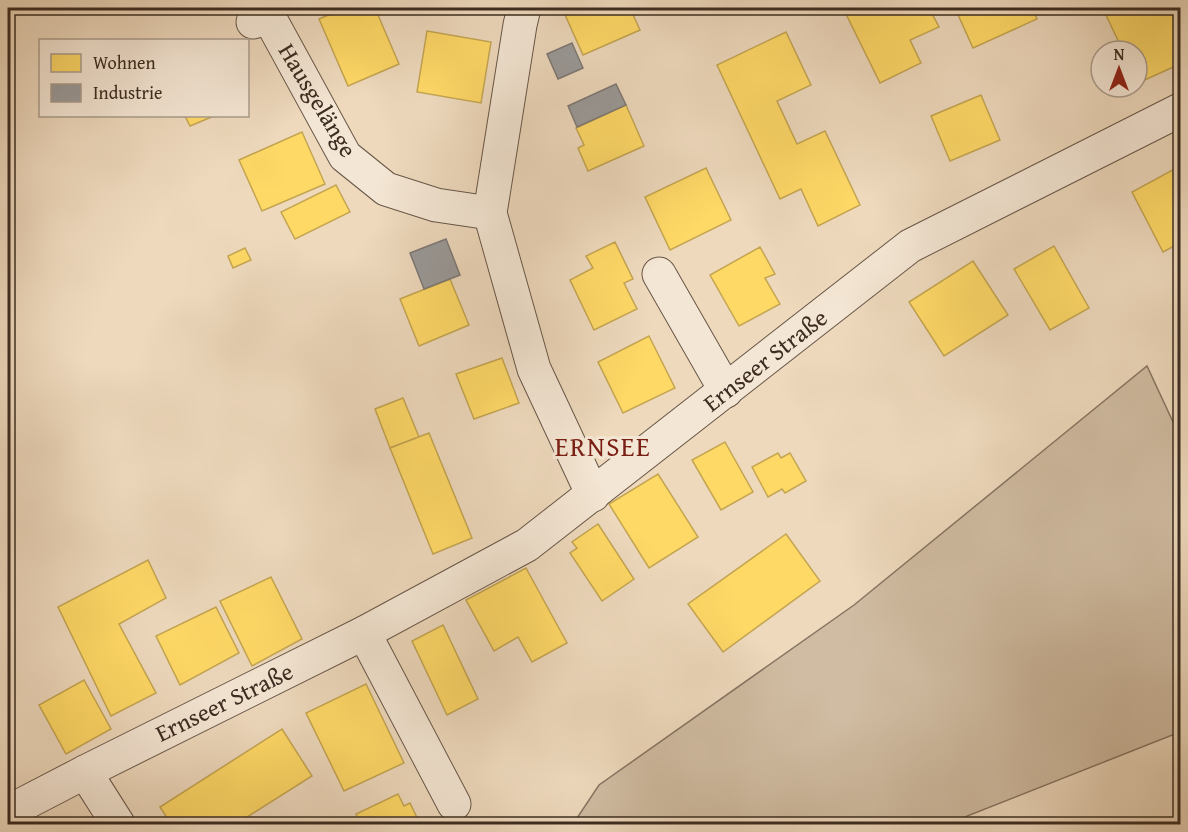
<svg xmlns="http://www.w3.org/2000/svg" width="1188" height="832" viewBox="0 0 1188 832" font-family="'Gentium Book Plus',serif">
  <style>
    .green { fill: #d0bca2; stroke: #867462; stroke-width: 1.5 }
    .homes { fill: #ffd966; stroke: #c4a551; stroke-width: 1.5 }
    .industry { fill: #999; stroke: #7d7875; stroke-width: 1.5 }
    .lines { fill: none; stroke-linecap: round; stroke-linejoin: round }
    .minor-casing { stroke: #685748; stroke-width: 35 }
    .minor { stroke: #f4e6d4; stroke-width: 33 }
    .labels { text-anchor: middle; dominant-baseline: central; stroke-width: 6; stroke-linejoin: round; paint-order: stroke }
    .street-label { font-size: 24px; fill: #3c2c21; stroke: #f4e6d4 }
    .quarter-label { font-size: 27px; letter-spacing: 1.5px; fill: #7a1f14; stroke: #f4e6d4 }
  </style>
  <rect width="100%" height="100%" fill="#eed9bd"/>
  <filter id="stains"><feTurbulence type="fractalNoise" baseFrequency=".00333" numOctaves="4"/><feColorMatrix values="0 0 0 0 .2 0 0 0 0 .09 0 0 0 0 .02 0 0 0 .5 -.17"/></filter>
  <radialGradient id="worn" r=".72"><stop offset=".6" stop-color="#630" stop-opacity="0"/><stop offset="1" stop-color="#630" stop-opacity=".3"/></radialGradient>
  <path class="green" d="M1147,366L1180,437V732L947,824H573L599,785L854,605Z"/>
  <g class="homes">
    <path d="M345,8H375L399,64L348,86L319,19Z"/>
    <path d="M562,8H630L640,30L583,55Z"/>
    <path d="M843,8H929L939,27L910,40L921,63L880,83Z"/>
    <path d="M955,8H1032L1037,19L973,48Z"/>
    <path d="M1118,8H1180V64L1138,83L1137,51H1123L1105,13Z"/>
    <path d="M427,31L491,42L481,103L417,92Z"/>
    <path d="M786,32L811,85L777,101L797,144L825,131L860,205L818,226L801,189L780,199L717,65Z"/>
    <path d="M981,95L1000,140L950,161L931,116Z"/>
    <path d="M626,105L644,146L588,171L578,148L584,145L576,128Z"/>
    <path d="M185,116H214L190,126Z"/>
    <path d="M302,132L325,184L262,211L239,160Z"/>
    <path d="M1180,166V243L1163,252L1132,192Z"/>
    <path d="M706,168L731,220L670,250L645,197Z"/>
    <path d="M336,185L350,212L295,239L281,212Z"/>
    <path d="M615,242L633,279L624,283L637,309L594,330L570,280L593,268L586,256Z"/>
    <path d="M1054,246L1089,308L1050,330L1014,269Z"/>
    <path d="M760,247L775,274L765,278L780,304L739,326L710,275Z"/>
    <path d="M245,248L251,260L233,268L228,256Z"/>
    <path d="M973,261L1008,315L944,356L909,302Z"/>
    <path d="M450,279L469,325L419,346L400,299Z"/>
    <path d="M649,336L675,388L623,413L598,362Z"/>
    <path d="M502,358L519,403L474,419L456,374Z"/>
    <path d="M403,398L419,437L390,448L375,409Z"/>
    <path d="M429,433L472,538L433,554L390,448Z"/>
    <path d="M725,442L753,492L721,510L692,460Z"/>
    <path d="M778,453L781,458L790,453L806,481L785,493L782,489L768,497L752,467Z"/>
    <path d="M658,474L698,537L649,568L609,504Z"/>
    <path d="M598,524L634,579L602,601L570,553L577,548L572,542Z"/>
    <path d="M786,534L820,581L723,652L688,604Z"/>
    <path d="M148,560L166,598L119,624L156,693L111,716L58,607Z"/>
    <path d="M526,568L567,643L532,662L518,637L494,651L466,600Z"/>
    <path d="M271,577L302,639L252,666L220,601Z"/>
    <path d="M216,607L239,653L180,685L156,636Z"/>
    <path d="M443,625L478,699L447,715L412,641Z"/>
    <path d="M84,680L111,729L66,754L39,705Z"/>
    <path d="M366,684L404,763L344,791L306,713Z"/>
    <path d="M282,729L312,776L236,824H171L160,807Z"/>
    <path d="M398,794L404,806L410,803L420,824H361L356,814Z"/>
  </g>
  <g class="industry">
    <path d="M572,43L583,68L558,79L547,54Z"/>
    <path d="M616,84L626,105L577,127L568,106Z"/>
    <path d="M446,239L460,275L424,289L410,253Z"/>
  </g>
  <g class="lines">
    <defs>
      <g id="minor">
        <path d="M524,8L520,25L490,213L534,369L593,495"/>
        <path d="M253,22L269,17L345,156L386,189L436,205L490,213"/>
        <path d="M659,274L726,391"/>
        <path d="M364,633L454,804"/>
        <path d="M85,772L118,824"/>
        <path d="M8,812L85,772L364,633L527,545L910,246L1180,110"/>
      </g>
    </defs>
    <use href="#minor" class="minor-casing"/>
    <use href="#minor" class="minor"/>
  </g>
  <g class="labels">
    <g class="street-label">
      <text transform="translate(318 100) rotate(59)">Hausgelänge</text>
      <text transform="translate(765 360) rotate(-38)">Ernseer Straße</text>
      <text transform="translate(224 702) rotate(-26)">Ernseer Straße</text>
    </g>
    <g class="quarter-label">
      <text x="603" y="446">ERNSEE</text>
    </g>
  </g>
  <rect width="1188" height="832" fill="none" stroke="#eed9bd" stroke-width="30"/>
  <rect x="9" y="9" width="1170" height="814" fill="none" stroke="#3c2c21" stroke-width="3"/>
  <rect x="15" y="15" width="1158" height="802" fill="none" stroke="#3c2c21" stroke-width="1.5"/>
  <rect x="39" y="39" width="210" height="78" fill="#f4e6d4" stroke="#aa9c8c" stroke-width="1.5"/>
  <rect x="51" y="54" width="30" height="18" fill="#ffd966" stroke="#aa9c8c" stroke-width="1.5"/>
  <text x="93" y="69" font-size="18" fill="#3c2c21">Wohnen</text>
  <rect x="51" y="84" width="30" height="18" fill="#999999" stroke="#aa9c8c" stroke-width="1.5"/>
  <text x="93" y="99" font-size="18" fill="#3c2c21">Industrie</text>
  <g transform="translate(1119 69)"><circle r="28" fill="#f4e6d4" stroke="#aa9c8c" stroke-width="1.5"/>
  <path d="M0-4.5L10 22L0 15L-10 22Z" fill="#8f2418"/>
  <text y="-9" font-size="16" font-weight="bold" text-anchor="middle" fill="#3c2c21">N</text>
  </g>
  <rect width="100%" height="100%" filter="url(#stains)"/>
  <rect width="100%" height="100%" fill="url(#worn)"/>
</svg>
